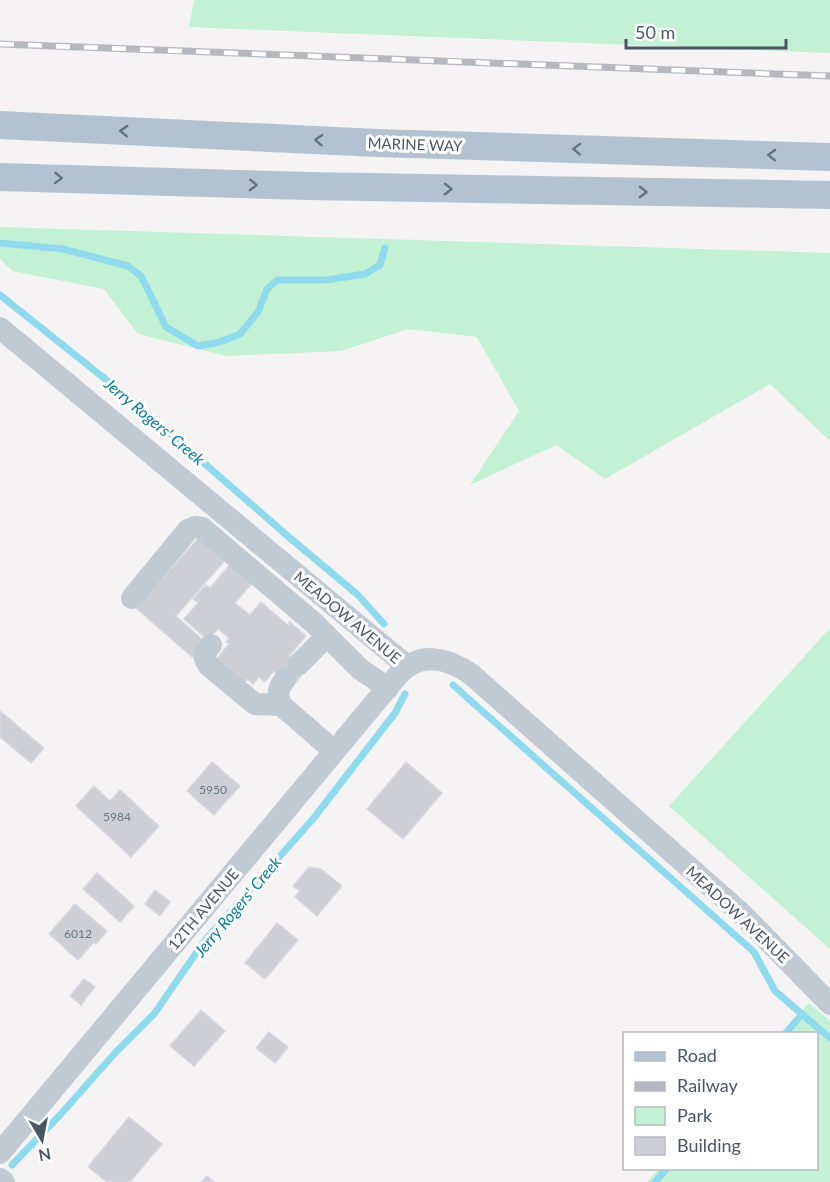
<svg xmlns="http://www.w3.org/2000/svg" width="830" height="1182" viewBox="0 0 830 1182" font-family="Lato,sans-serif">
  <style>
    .green { fill: #c3f1d5 }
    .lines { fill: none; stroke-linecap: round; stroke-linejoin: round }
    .stream { stroke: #90daee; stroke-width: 7 }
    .building { fill: #cdcfd5; stroke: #d7d9de; stroke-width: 1.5 }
    .minor { stroke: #c1cad2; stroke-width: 22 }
    .major { stroke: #b3c2d1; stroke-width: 28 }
    .rail-casing { stroke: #b5b8bd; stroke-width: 7 }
    .rail { stroke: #fff; stroke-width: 4.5; stroke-dasharray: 14; stroke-linecap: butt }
    .oneway { stroke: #64717d }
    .labels { text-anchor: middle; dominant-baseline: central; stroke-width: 6; stroke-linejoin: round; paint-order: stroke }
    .number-label { font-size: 12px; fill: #6b747e }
    .street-label { font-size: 15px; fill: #4a5661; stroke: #fff }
    .water-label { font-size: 16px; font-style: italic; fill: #0c7c9b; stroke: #fff }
  </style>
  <rect width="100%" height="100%" fill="#f5f3f3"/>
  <g class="green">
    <path d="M194,0H830V53L189,27Z"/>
    <path d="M0,227L830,253V441L770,384L605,479L556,445L470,485L519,411L477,337L408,329L341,351L227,356L138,334L104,289L12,271L0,259Z"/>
    <path d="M830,628V949L669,806Z"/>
    <path d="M809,1003L830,1021V1182H647L659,1169L816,1168V1034L782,1033Z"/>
  </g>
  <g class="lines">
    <g class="stream">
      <path d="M0,243L63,249L128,266L141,276L166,327L198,346L220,342L240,334L258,312L267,289L277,280H326L365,274L380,265L385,248"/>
      <path d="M0,295L134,402L290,538L358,595L384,624"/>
      <path d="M453,685L754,952L775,991L830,1038"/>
      <path d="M785,1034L802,1014"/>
      <path d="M12,1165L60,1115L115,1053L154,1014L206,939L313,819L395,713L405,694"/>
      <path d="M655,1182L667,1168"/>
    </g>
  </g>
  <g class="building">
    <path d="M201,535L227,558L176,616L205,642L192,657L136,608Z"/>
    <path d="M232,562L254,581L235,603L250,615L261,602L288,625L290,622L306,636L289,656L306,670L293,686L274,671L265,682L259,677L253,684L248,679L242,686L214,662L229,644L226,642L229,638L218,629L208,640L184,619L198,603L193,599L206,585L210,588Z"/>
    <path d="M0,711L44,748L31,763L0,737Z"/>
    <path d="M212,762L240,786L214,815L187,791Z"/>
    <path d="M406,762L442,793L403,839L367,809Z"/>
    <path d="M94,786L110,801L120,790L159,826L131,857L76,806Z"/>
    <path d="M309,867L321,869L342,886L317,916L295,897L300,891L293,886Z"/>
    <path d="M97,873L134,906L120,922L83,889Z"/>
    <path d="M155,890L170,902L160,916L145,904Z"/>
    <path d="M75,904L107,931L96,944L94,942L78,960L49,934Z"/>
    <path d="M277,923L298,940L265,979L245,963Z"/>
    <path d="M84,979L95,987L81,1005L70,996Z"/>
    <path d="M201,1010L225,1031L194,1066L170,1046Z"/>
    <path d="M269,1032L288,1047L275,1063L256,1048Z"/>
    <path d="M129,1117L162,1144L130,1182H107L88,1167Z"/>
    <path d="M207,1176L214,1182H201Z"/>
  </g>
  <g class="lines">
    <g class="minor">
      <path d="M0,328L407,666"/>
      <path d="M132,598L188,530L195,527L202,528L314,623L360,669L388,688"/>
      <path d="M211,645L204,653L205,659L209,666L255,704L281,705"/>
      <path d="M299,664L327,636"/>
      <path d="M285,679C278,688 277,694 281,705L334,751"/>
      <path d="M0,1153L398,675C420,650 448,658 472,675L742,914L830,1004"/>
      <path d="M0,1179L4,1182"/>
    </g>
    <g class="major">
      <path d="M0,125L377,143L830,157"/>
      <path d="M0,177L309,186L830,195"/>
    </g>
    <defs>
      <path id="rail" d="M0,44L830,76"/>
    </defs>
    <use href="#rail" class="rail-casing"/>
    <use href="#rail" class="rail"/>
  </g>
  <defs><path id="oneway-chevron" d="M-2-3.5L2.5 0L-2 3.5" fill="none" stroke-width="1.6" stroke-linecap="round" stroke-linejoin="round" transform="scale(1.5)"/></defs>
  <g class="oneway">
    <use href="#oneway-chevron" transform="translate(124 131) rotate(-177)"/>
    <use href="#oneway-chevron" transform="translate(319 140) rotate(-177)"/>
    <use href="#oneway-chevron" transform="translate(577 149) rotate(-178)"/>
    <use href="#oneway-chevron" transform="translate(772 155) rotate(-178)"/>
    <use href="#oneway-chevron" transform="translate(58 178) rotate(2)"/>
    <use href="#oneway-chevron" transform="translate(253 185) rotate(2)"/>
    <use href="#oneway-chevron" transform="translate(448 189) rotate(1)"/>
    <use href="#oneway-chevron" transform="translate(643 192) rotate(1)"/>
  </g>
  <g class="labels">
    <g class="number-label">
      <text x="213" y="789">5950</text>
      <text x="117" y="816">5984</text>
      <text x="78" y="933">6012</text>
    </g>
    <g class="street-label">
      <text transform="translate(415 144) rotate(2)">MARINE WAY</text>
      <text transform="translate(348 617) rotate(40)">MEADOW AVENUE</text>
      <text transform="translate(203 909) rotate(-50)">12TH AVENUE</text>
      <text transform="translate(738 914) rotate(43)">MEADOW AVENUE</text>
    </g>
    <g class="water-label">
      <text transform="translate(155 421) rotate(40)">Jerry Rogers' Creek</text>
      <text transform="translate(237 906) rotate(-50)">Jerry Rogers' Creek</text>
    </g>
  </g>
  <rect x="623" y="1032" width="195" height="138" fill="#ffffff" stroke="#b7bbc0" stroke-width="1.5"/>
  <rect x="635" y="1052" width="30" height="9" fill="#b3c2d1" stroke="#b7bbc0" stroke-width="1.5"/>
  <text x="677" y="1062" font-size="18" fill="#4a5661">Road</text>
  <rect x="635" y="1082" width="30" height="9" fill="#b5b8bd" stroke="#b7bbc0" stroke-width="1.5"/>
  <text x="677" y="1092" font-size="18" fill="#4a5661">Railway</text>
  <rect x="635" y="1107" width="30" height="18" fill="#c3f1d5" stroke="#b7bbc0" stroke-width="1.5"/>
  <text x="677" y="1122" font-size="18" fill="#4a5661">Park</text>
  <rect x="635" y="1137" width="30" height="18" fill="#cdcfd5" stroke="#b7bbc0" stroke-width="1.5"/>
  <text x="677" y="1152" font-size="18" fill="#4a5661">Building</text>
  <g transform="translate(42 1140) rotate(170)" stroke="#ffffff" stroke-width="4.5" paint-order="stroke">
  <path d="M0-4.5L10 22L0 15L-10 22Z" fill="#4a5661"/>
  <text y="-9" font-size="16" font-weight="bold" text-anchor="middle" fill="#4a5661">N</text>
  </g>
  <path d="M626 39v9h160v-9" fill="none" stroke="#4a5661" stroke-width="3"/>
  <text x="635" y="39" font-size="18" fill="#4a5661" stroke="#ffffff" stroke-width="4.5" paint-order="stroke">50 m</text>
</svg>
